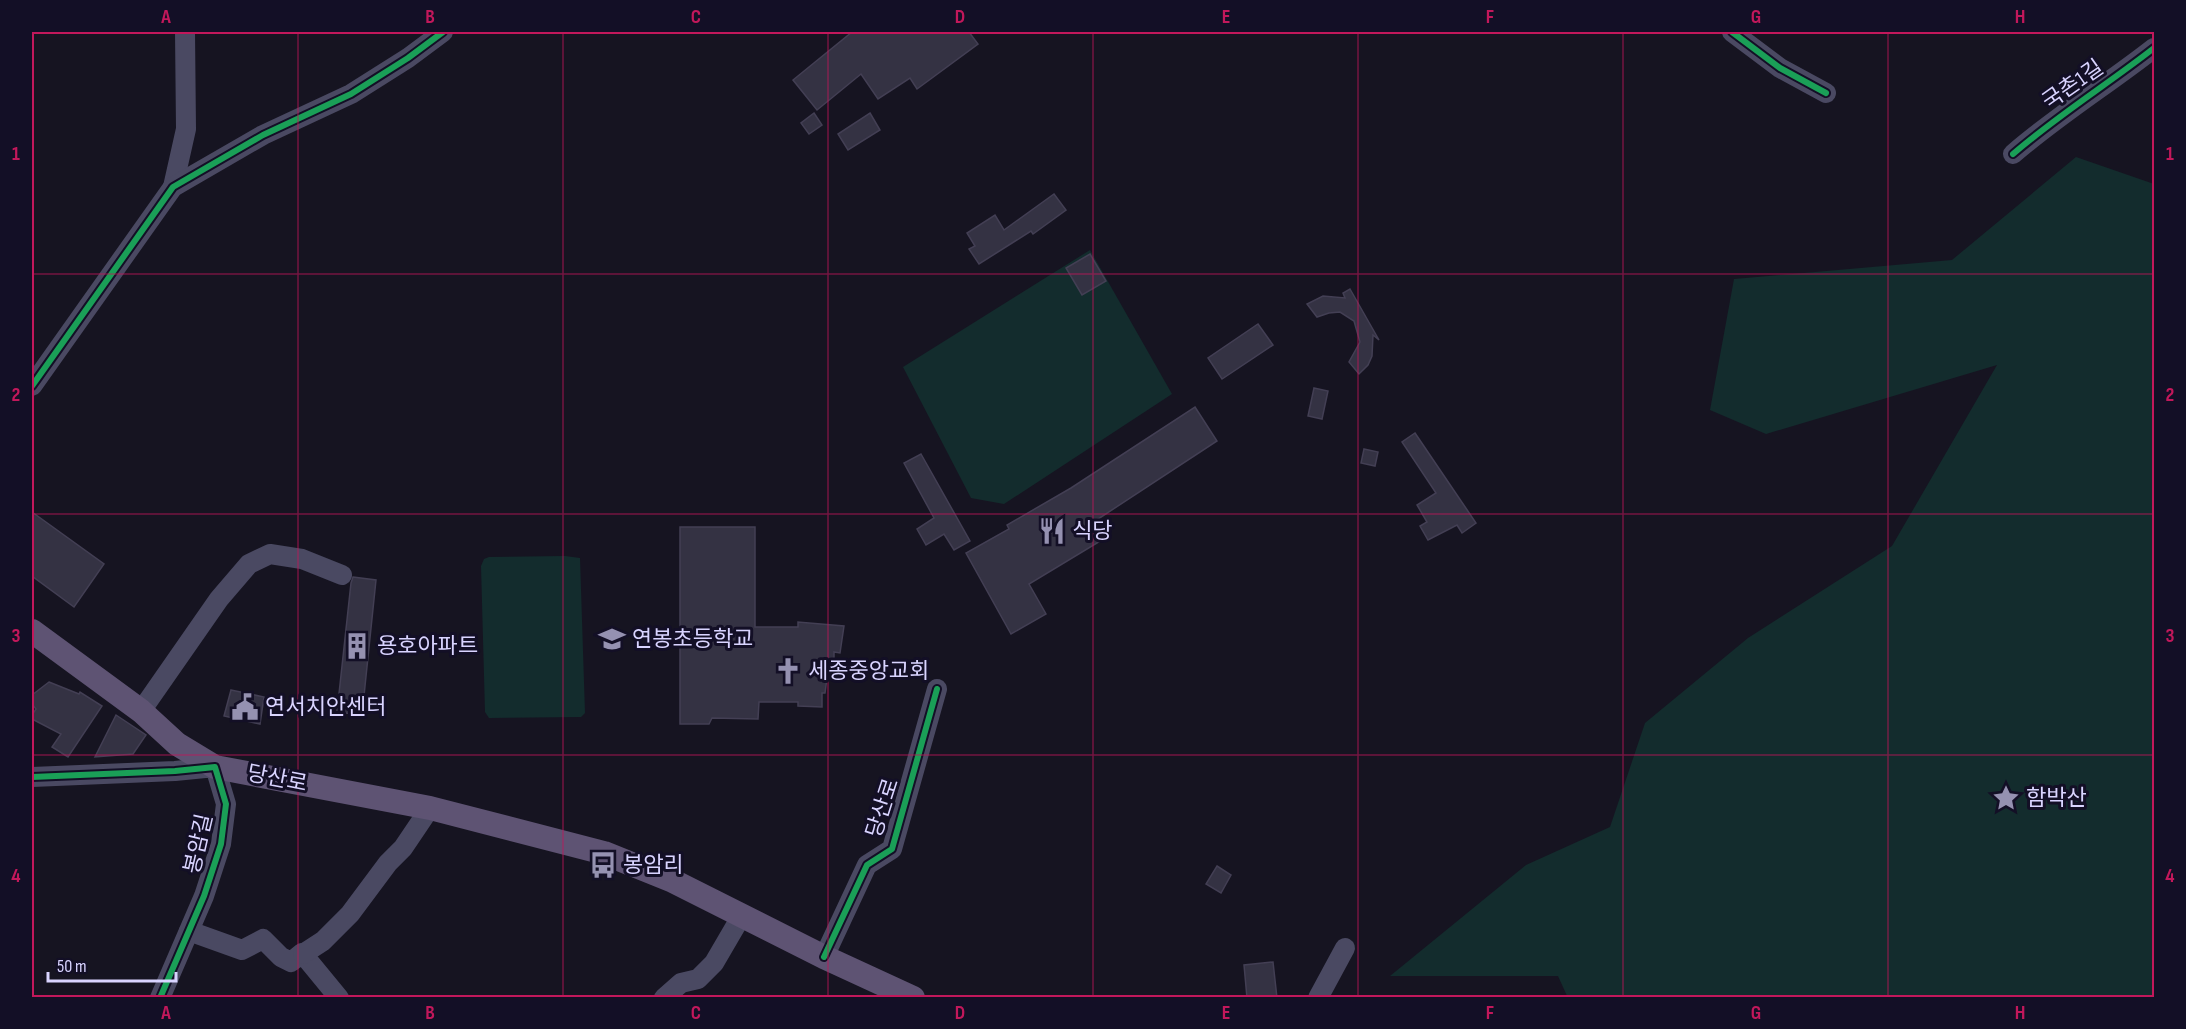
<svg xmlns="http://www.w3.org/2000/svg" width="2186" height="1029" viewBox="0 0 2186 1029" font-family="'Sofia Sans Condensed','Noto Sans KR',sans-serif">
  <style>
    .green { fill: #132c2d }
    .building { fill: #343243; stroke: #433f54; stroke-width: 1.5 }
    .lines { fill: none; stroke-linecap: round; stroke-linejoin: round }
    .minor { stroke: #4a4962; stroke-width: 20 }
    .major { stroke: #5e5373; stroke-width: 24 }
    .cycleway-casing { stroke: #130f26; stroke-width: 10 }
    .cycleway { stroke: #1a9f57; stroke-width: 6 }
    .grid { fill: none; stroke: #c2185b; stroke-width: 1.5; stroke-opacity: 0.55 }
    .labels { text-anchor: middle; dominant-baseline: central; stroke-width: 6; stroke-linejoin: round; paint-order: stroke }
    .street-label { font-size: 22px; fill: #d9d4ff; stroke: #130f26 }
    .poi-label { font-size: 22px; fill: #d9d4ff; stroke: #130f26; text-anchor: start }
    .neatline { fill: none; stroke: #c2185b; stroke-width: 2 }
    .grid-label { font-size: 20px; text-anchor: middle; font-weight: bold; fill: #c2185b }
  </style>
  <rect width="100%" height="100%" fill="#161421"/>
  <g class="green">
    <path d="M2076,157L2154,184V997L1568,998L1558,976H1390L1526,865L1610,827L1645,723L1748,638L1892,546L1997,365L1766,434L1710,410L1734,279L1952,260Z"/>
    <path d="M1090,250L1172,394L1004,504L971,498L903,367Z"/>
    <path d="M565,556L580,558L585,713L581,717L489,718L485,712L481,566L484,559L489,557Z"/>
  </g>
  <g class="building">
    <path d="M852,32H969L978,44L917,89L910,78L878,99L861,74L817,110L793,80Z"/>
    <path d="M814,113L822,125L809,134L801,123Z"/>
    <path d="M870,113L880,130L848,150L838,134Z"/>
    <path d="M1054,194L1066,210L1033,234L1031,231L979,264L969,249L975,246L967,233L995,215L1004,230Z"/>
    <path d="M1090,254L1106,281L1082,295L1066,268Z"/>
    <path d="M1350,289L1379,340L1373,335L1372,356L1368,365L1359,374L1349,362L1360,342L1354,321L1340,312L1329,313L1317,317L1307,304L1323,296L1345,298L1343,293Z"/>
    <path d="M1258,324L1273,345L1222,379L1208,358Z"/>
    <path d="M1314,388L1328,391L1322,419L1308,416Z"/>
    <path d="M1195,407L1217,441L1092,523L1102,540L1029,584L1046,614L1011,634L966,553L1009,529L1007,525L1071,488Z"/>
    <path d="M1415,433L1476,523L1462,533L1457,525L1428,540L1420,526L1427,522L1417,505L1436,493L1402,442Z"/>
    <path d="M1364,449L1378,452L1375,466L1361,463Z"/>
    <path d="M921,454L970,541L954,550L944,534L926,545L917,529L934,518L904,463Z"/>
    <path d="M32,512L104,564L74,607L32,576Z"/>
    <path d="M680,527H755V627H798V622L844,626L840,653L834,652V673H830V678H827L825,693H822V707L798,706V702H759L758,719L712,718L709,724H680Z"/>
    <path d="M353,577L376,580L362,715L337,712L351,583Z"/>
    <path d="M49,682L79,694L80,692L102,706L68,757L52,747L61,734L32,719V715L36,709L32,704V695Z"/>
    <path d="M231,690L264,697L260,724L224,716Z"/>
    <path d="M116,715L146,735L133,754L95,757Z"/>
    <path d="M1217,866L1231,875L1221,893L1206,884Z"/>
    <path d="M1273,962L1277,998H1247L1244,965Z"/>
  </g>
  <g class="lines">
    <g class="minor">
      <path d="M1732,32L1780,68L1826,93"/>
      <path d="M2013,154C2058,115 2108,84 2154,48"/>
      <path d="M173,187L186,129L185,32"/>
      <path d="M32,386L173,187L263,135L351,94L408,58L443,32"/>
      <path d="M141,711L219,599L249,564L270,554L302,559L342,575"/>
      <path d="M32,777L175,771L215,767L226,804L221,844L204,896L160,998"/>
      <path d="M189,931L242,950L263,939L281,957L291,962L302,953L339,998"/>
      <path d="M303,954L323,941L350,914L388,863L403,848L430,808"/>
      <path d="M824,957L867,865L892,849L937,689"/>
      <path d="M664,998L681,983L698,979L714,963L742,915"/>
      <path d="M1318,998L1345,948"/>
    </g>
    <path class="major" d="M32,631L141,711L177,744L215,767L430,808L604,853L671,880L824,957L913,998"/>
    <defs>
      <g id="cycleway">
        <path d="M1732,32L1780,68L1826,93"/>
        <path d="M2013,154C2058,115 2108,84 2154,48"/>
        <path d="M32,386L173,187L263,135L351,94L408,58L443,32"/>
        <path d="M32,777L175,771L215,767L226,804L221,844L204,896L160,998"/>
        <path d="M824,957L867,865L892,849L937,689"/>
      </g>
    </defs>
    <use href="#cycleway" class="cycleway-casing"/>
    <use href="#cycleway" class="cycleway"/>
  </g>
  <path class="grid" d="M298,32V998M563,32V998M828,32V998M1093,32V998M1358,32V998M1623,32V998M1888,32V998M32,274H2154M32,514H2154M32,755H2154"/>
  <defs>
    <symbol id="restaurant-bare" viewBox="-9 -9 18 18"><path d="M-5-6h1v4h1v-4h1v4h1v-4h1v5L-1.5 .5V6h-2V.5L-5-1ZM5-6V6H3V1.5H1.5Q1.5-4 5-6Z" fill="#9591b1" stroke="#130f26" stroke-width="2.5" paint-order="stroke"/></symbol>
    <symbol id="school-bare" viewBox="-9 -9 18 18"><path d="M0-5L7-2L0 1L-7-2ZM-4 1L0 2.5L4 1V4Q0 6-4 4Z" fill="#9591b1" stroke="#130f26" stroke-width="2.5" paint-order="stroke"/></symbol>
    <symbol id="building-bare" viewBox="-9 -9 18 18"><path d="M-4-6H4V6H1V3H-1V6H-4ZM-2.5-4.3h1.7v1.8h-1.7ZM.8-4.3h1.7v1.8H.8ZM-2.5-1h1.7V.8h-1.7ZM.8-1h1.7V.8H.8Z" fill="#9591b1" stroke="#130f26" stroke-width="2.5" paint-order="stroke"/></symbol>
    <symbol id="church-bare" viewBox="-9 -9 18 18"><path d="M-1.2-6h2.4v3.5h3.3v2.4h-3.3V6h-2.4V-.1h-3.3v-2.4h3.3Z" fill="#9591b1" stroke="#130f26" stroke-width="2.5" paint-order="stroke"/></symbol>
    <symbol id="civic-bare" viewBox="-9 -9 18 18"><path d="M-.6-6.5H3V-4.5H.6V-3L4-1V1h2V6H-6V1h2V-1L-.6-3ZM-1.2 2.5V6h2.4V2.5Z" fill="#9591b1" stroke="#130f26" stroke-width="2.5" paint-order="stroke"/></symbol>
    <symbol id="sight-bare" viewBox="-9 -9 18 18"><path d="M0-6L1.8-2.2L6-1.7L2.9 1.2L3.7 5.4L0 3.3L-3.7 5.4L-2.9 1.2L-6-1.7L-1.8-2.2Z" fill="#9591b1" stroke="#130f26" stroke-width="2.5" paint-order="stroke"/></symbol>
    <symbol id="bus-bare" viewBox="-9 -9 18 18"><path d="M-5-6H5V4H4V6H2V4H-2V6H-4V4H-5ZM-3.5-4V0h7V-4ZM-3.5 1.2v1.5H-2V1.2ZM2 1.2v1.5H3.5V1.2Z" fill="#9591b1" stroke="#130f26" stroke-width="2.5" paint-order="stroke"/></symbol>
  </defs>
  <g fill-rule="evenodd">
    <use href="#restaurant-bare" x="1033" y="512" width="38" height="38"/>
    <use href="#school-bare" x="593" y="620" width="38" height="38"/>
    <use href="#building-bare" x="338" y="627" width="38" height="38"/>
    <use href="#church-bare" x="769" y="652" width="38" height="38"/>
    <use href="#civic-bare" x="226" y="688" width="38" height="38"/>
    <use href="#sight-bare" x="1987" y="779" width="38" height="38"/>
    <use href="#bus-bare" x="584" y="846" width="38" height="38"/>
  </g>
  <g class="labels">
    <g class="street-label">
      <text transform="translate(2073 85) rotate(-35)">국촌1길</text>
      <text transform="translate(277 779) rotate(11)">당산로</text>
      <text transform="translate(883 808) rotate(-72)">당산로</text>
      <text transform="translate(199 844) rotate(-77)">봉암길</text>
    </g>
    <g class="poi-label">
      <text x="1072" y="531">식당</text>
      <text x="632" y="639">연봉초등학교</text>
      <text x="377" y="646">용호아파트</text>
      <text x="808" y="671">세종중앙교회</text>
      <text x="265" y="707">연서치안센터</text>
      <text x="2026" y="798">함박산</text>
      <text x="623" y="865">봉암리</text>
    </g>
  </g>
  <rect width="2186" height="1029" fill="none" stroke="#130f26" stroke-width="66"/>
  <path d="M48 972v9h128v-9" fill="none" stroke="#d9d4ff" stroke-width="3"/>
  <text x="57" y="972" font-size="18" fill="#d9d4ff" stroke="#130f26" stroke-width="4.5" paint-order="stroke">50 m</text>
  <rect x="33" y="33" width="2120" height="963" class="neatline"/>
  <g class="grid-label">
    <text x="166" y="23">A</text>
    <text x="430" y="23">B</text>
    <text x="696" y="23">C</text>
    <text x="960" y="23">D</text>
    <text x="1226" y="23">E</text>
    <text x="1490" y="23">F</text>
    <text x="1756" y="23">G</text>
    <text x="2020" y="23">H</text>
    <text x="16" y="160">1</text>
    <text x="2170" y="160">1</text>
    <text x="16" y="401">2</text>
    <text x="2170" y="401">2</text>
    <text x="16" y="642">3</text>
    <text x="2170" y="642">3</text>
    <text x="16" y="882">4</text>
    <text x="2170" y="882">4</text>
    <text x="166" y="1019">A</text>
    <text x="430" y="1019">B</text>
    <text x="696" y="1019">C</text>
    <text x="960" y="1019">D</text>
    <text x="1226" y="1019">E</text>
    <text x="1490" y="1019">F</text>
    <text x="1756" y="1019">G</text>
    <text x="2020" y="1019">H</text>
  </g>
</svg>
